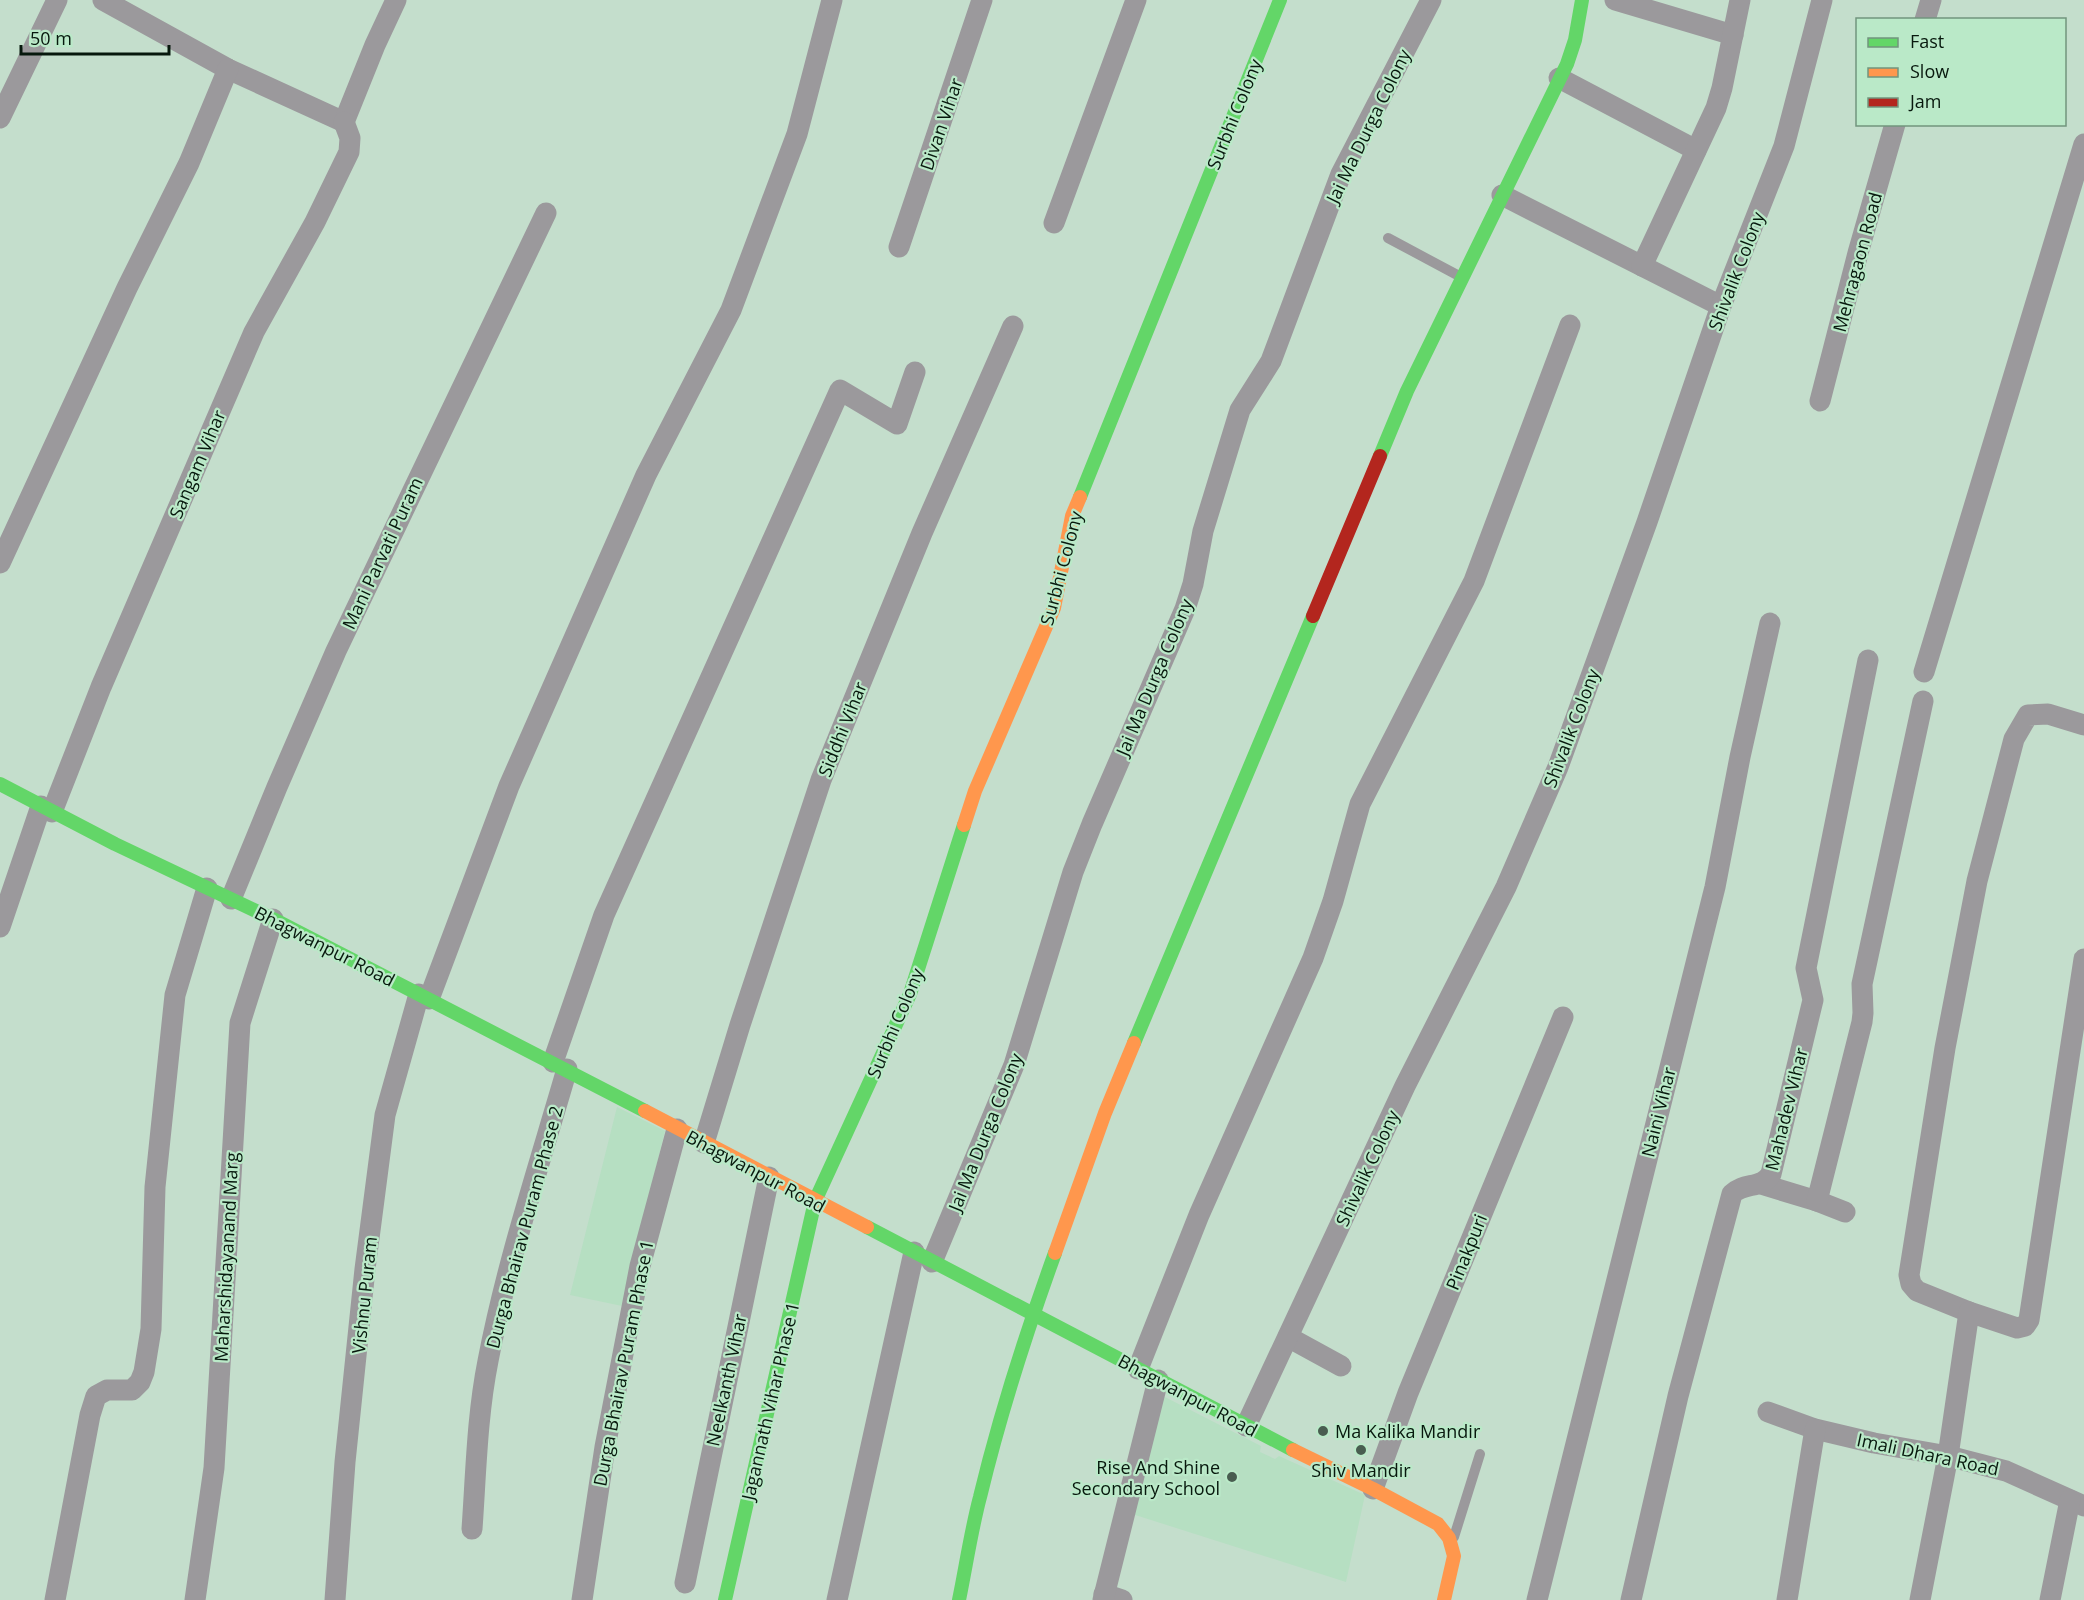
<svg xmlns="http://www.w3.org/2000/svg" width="2084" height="1600" viewBox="0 0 2084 1600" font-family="'Open Sans',sans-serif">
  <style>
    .built { fill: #b6dfc2 }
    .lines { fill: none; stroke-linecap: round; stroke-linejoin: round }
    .lane { stroke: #9b999c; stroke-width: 10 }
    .street { stroke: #9b999c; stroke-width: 21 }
    .fast { stroke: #63d668; stroke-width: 14 }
    .slow { stroke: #ff974d; stroke-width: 14 }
    .jam { stroke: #b3261e; stroke-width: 14 }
    .poi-dot { fill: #495d50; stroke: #bae9c8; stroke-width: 2 }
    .labels { text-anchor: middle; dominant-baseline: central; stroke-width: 4.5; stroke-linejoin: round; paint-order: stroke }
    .street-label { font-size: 18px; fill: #07180d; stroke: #bae9c8 }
    .poi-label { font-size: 18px; fill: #07180d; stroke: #bae9c8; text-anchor: start }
  </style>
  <rect width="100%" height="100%" fill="#c4decc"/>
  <g class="built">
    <path d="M617,1107L665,1131L622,1306L570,1295Z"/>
    <path d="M1159,1394L1261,1446L1260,1452L1275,1459L1279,1456L1365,1495L1346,1582L1129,1513Z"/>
  </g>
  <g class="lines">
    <g class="lane">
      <path d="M1388,238L1461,277"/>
      <path d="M1454,1537L1480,1454"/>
    </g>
    <g class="street">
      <path d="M103,0L228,69L344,122"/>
      <path d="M1615,0L1733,35"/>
      <path d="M1925,20L1931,0"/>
      <path d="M1559,78L1696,150"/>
      <path d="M0,118L57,0"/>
      <path d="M344,122L375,45L396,0"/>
      <path d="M1502,195L1721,306"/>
      <path d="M1054,223L1136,0"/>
      <path d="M899,247L982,0"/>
      <path d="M1642,266L1716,108L1722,88L1740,0"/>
      <path d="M1820,401L1858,253L1895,124"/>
      <path d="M0,563L127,288L189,163L228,69"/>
      <path d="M1924,672L2084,144"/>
      <path d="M52,812L101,687L254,332L315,222L349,152L350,138L344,122"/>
      <path d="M231,899L277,787L336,651L546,213"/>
      <path d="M0,927L41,806"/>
      <path d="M429,999L509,786L646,475L731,310L797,134L832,0"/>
      <path d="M553,1062L604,915L840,390L897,424L915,372"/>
      <path d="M704,1143L740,1025L821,780L922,533L1013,326"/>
      <path d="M1761,1184L1817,1201L1845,1212"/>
      <path d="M1817,1201L1862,1022L1863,1013L1862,984L1923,701"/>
      <path d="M932,1262L1014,1065L1073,872L1092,824L1185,609L1193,584L1203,531L1240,410L1271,361L1341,174L1431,0"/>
      <path d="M1969,1312L1917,1291L1911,1284L1909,1275L1945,1048L1977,881L2014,739L2028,715L2048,714L2084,725"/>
      <path d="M1288,1337L1341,1366"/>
      <path d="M1138,1369L1199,1215L1313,958L1333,901L1360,804L1474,581L1570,325"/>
      <path d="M1768,1412L1815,1429L1874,1443L1948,1456L2006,1471L2084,1506"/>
      <path d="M1246,1426L1405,1086L1506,887L1558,767L1647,522L1721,306L1784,146L1822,0"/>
      <path d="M1373,1489L1408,1393L1563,1017"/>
      <path d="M472,1529C476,1473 477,1416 488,1361C507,1262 539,1166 567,1069"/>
      <path d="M685,1583L769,1177"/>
      <path d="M1104,1594L1122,1600"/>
      <path d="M55,1600L90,1415L96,1396L107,1390H132L140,1382L144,1372L151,1329L155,1187L175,995L207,888"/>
      <path d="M195,1600L214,1468L240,1023L273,919"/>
      <path d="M335,1600L345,1462L365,1269L385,1115L419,994"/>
      <path d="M582,1600L605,1447L640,1266L677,1129"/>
      <path d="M837,1600L914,1252"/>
      <path d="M1103,1600L1158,1380"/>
      <path d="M1537,1600L1715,887L1740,757L1770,623"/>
      <path d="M1631,1600L1678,1396L1732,1194C1744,1182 1762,1189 1771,1174L1813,1000L1806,968L1868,660"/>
      <path d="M1787,1600L1815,1429"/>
      <path d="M1920,1600L1948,1456L1969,1312L2017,1328L2025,1326L2029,1320L2084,959"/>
      <path d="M2050,1600L2070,1500"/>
    </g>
    <g class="fast">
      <path d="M1380,456L1407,391L1567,64L1575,40L1582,0"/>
      <path d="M1080,497L1280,0"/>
      <path d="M0,784L115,844L273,919L645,1111"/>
      <path d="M1134,1043L1313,616"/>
      <path d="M867,1227L1293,1450"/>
      <path d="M725,1600L815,1201L910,994L964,825"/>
      <path d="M959,1600C966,1566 971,1531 980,1497C1000,1414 1026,1333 1055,1253"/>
    </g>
    <g class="slow">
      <path d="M964,825L975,791L1054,608L1072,516L1080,497"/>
      <path d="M645,1111L867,1227"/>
      <path d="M1055,1253L1105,1113L1134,1043"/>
      <path d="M1293,1450L1373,1489L1438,1524L1449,1538L1454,1556L1444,1600"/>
    </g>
    <path class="jam" d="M1313,616L1380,456"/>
  </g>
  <g class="poi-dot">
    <circle cx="1323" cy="1431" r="6"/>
    <circle cx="1361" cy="1450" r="6"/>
    <circle cx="1232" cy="1477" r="6"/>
  </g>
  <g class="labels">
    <g class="street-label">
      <text transform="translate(1234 114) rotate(-68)">Surbhi Colony</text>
      <text transform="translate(941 124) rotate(-71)">Divan Vihar</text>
      <text transform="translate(1368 126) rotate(-64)">Jai Ma Durga Colony</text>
      <text transform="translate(1857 262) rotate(-75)">Mehragaon Road</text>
      <text transform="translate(1736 271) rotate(-69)">Shivalik Colony</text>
      <text transform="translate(197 464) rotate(-67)">Sangam Vihar</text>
      <text transform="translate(382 553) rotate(-65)">Mani Parvati Puram</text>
      <text transform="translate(1061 568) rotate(-75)">Surbhi Colony</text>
      <text transform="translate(1154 677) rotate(-67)">Jai Ma Durga Colony</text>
      <text transform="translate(1571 728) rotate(-69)">Shivalik Colony</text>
      <text transform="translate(842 729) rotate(-68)">Siddhi Vihar</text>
      <text transform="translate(325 946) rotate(27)">Bhagwanpur Road</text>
      <text transform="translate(895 1023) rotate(-67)">Surbhi Colony</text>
      <text transform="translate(1786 1109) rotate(-76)">Mahadev Vihar</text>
      <text transform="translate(1658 1112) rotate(-76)">Naini Vihar</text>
      <text transform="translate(985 1132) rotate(-68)">Jai Ma Durga Colony</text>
      <text transform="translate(1367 1168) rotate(-65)">Shivalik Colony</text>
      <text transform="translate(756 1171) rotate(28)">Bhagwanpur Road</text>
      <text transform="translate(524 1227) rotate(-75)">Durga Bhairav Puram Phase 2</text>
      <text transform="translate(1466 1252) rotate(-68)">Pinakpuri</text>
      <text transform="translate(226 1257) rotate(-87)">Maharshidayanand Marg</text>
      <text transform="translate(364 1295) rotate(-84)">Vishnu Puram</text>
      <text transform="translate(623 1363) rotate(-79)">Durga Bhairav Puram Phase 1</text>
      <text transform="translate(726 1380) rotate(-78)">Neelkanth Vihar</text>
      <text transform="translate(1188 1395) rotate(28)">Bhagwanpur Road</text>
      <text transform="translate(770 1401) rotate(-77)">Jagannath Vihar Phase 1</text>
      <text transform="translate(1928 1454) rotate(12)">Imali Dhara Road</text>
    </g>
    <g class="poi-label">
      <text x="1335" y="1431">Ma Kalika Mandir</text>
      <text x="1220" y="1467" text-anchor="end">Rise And Shine<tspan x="1220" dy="21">Secondary School</tspan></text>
      <text x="1361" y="1470" text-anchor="middle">Shiv Mandir</text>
    </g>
  </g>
  <rect x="1856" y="18" width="210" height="108" fill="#bae9c8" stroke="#72957d" stroke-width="1.5"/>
  <rect x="1868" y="38" width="30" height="9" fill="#63d668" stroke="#72957d" stroke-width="1.5"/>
  <text x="1910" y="48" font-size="18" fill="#07180d">Fast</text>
  <rect x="1868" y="68" width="30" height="9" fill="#ff974d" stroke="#72957d" stroke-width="1.5"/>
  <text x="1910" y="78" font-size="18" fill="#07180d">Slow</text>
  <rect x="1868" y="98" width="30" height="9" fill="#b3261e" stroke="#72957d" stroke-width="1.5"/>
  <text x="1910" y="108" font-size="18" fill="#07180d">Jam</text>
  <path d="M21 45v9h148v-9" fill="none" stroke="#07180d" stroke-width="3"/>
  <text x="30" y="45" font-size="18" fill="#07180d" stroke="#bae9c8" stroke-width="4.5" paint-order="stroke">50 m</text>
</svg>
